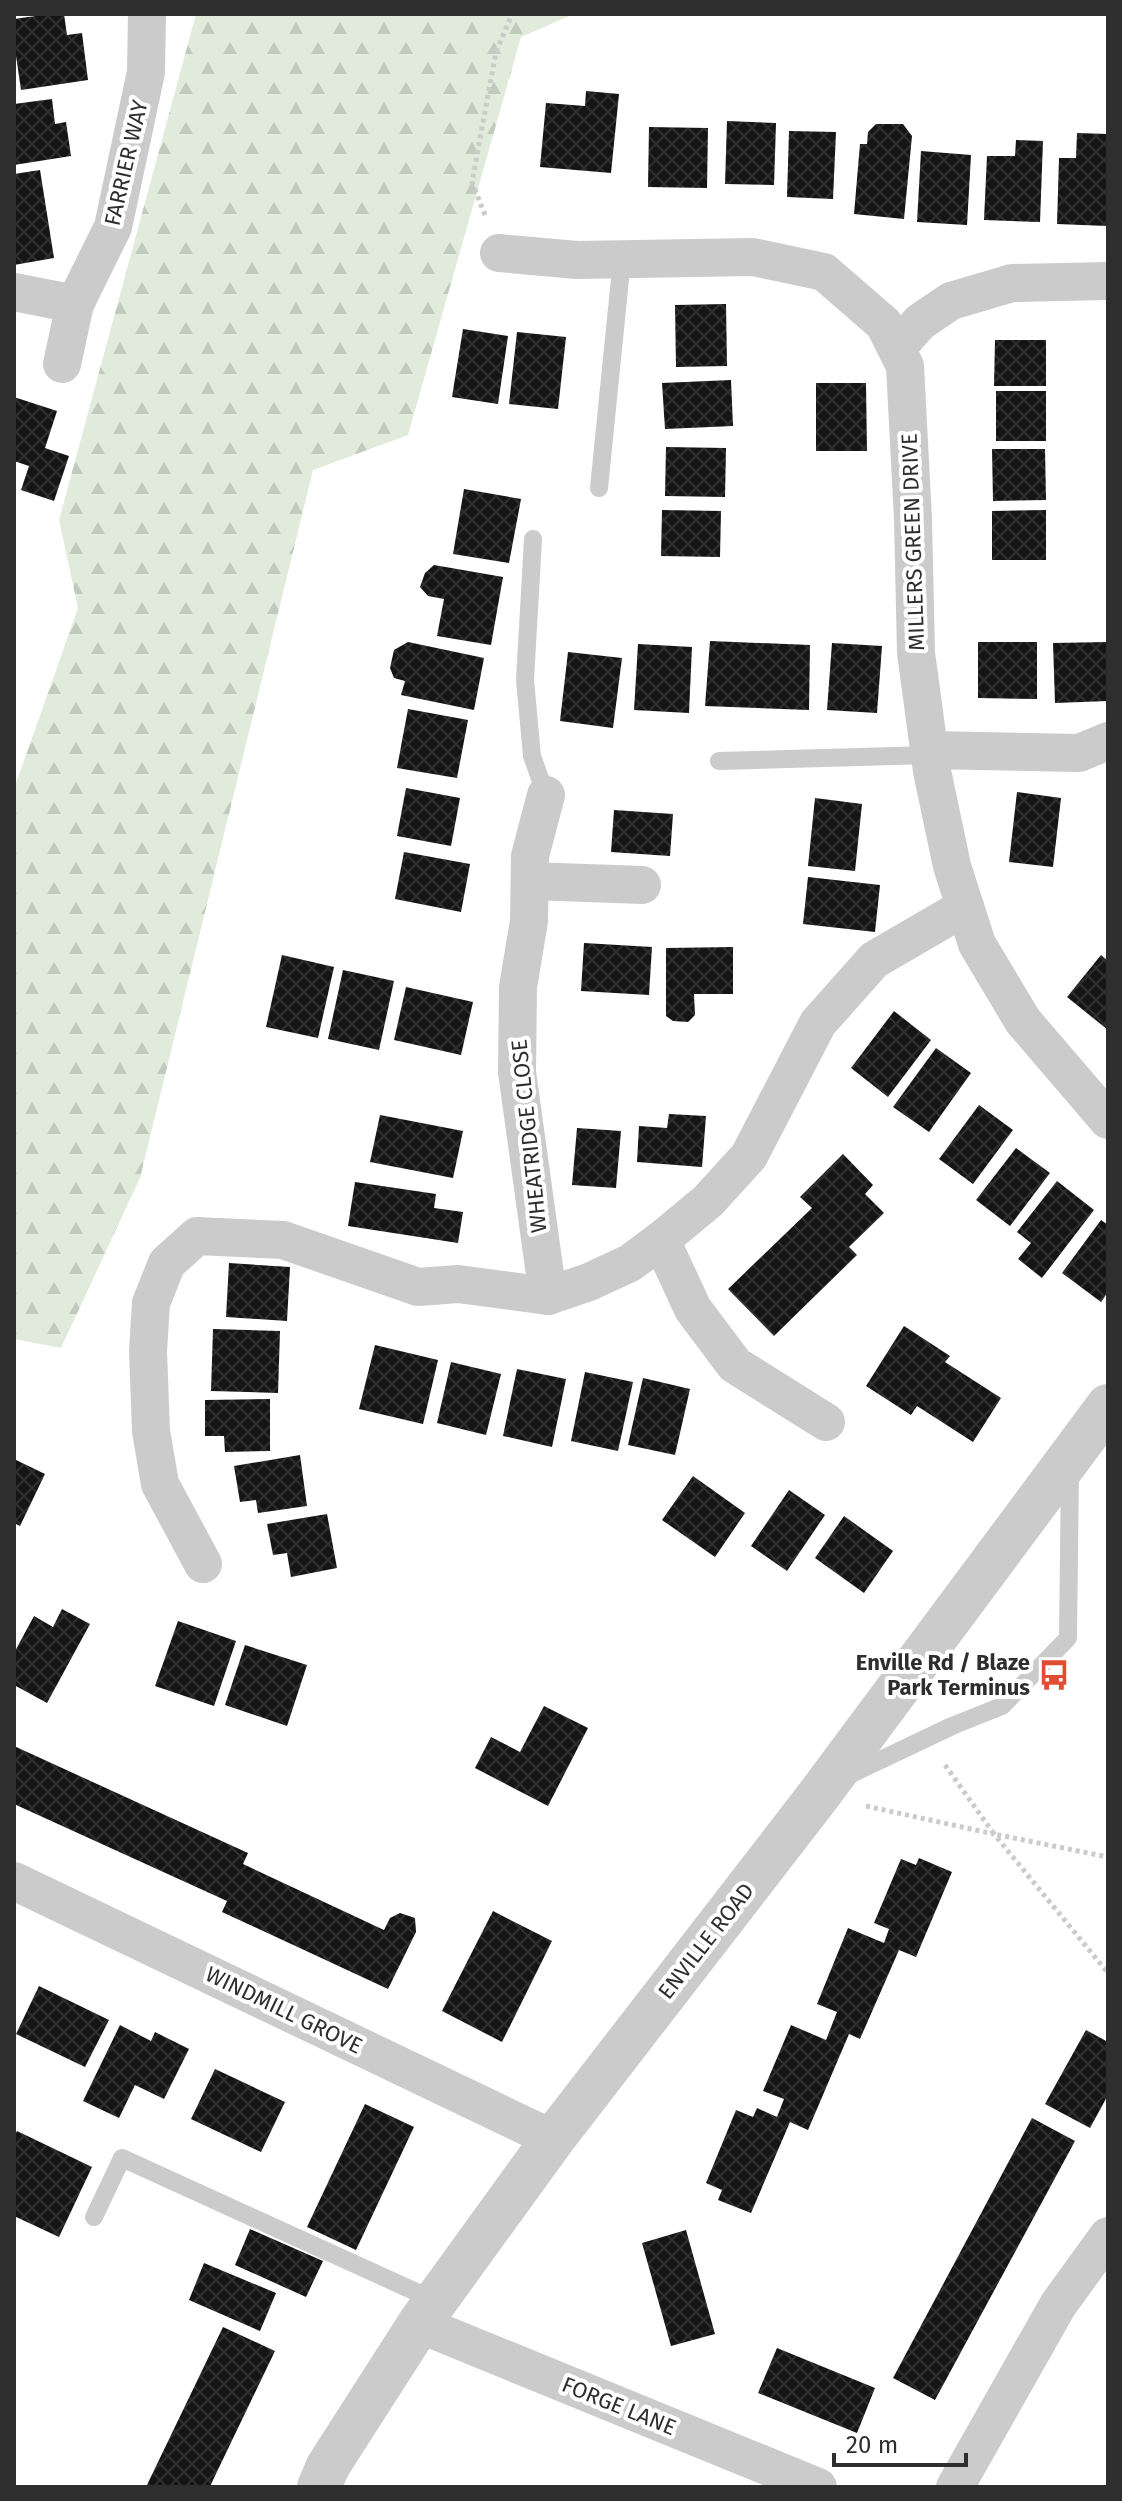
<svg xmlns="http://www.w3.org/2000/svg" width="1122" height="2501" viewBox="0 0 1122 2501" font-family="'Fira Sans',sans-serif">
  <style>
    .forest { fill: url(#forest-firs) }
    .building { fill: url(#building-cross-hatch) }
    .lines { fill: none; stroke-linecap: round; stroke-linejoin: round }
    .path { stroke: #cbcbcb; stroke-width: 5; stroke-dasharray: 4 4; stroke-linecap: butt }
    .service { stroke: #cbcbcb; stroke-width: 18 }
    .minor { stroke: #cbcbcb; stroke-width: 38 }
    .tertiary { stroke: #cbcbcb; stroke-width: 44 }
    .labels { text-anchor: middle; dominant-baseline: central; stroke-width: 8; stroke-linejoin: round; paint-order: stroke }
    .street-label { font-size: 22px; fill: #2e2e2e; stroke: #fff }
    .poi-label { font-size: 22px; font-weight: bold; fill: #2e2e2e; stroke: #fff; text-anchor: end }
  </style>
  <defs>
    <pattern id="forest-firs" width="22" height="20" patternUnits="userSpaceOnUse" patternTransform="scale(2)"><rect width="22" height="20" fill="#e0ebdc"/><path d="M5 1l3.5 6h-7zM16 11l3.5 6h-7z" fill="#c0cabd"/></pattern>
    <pattern id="building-cross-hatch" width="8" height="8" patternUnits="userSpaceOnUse" patternTransform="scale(2)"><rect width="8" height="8" fill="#151515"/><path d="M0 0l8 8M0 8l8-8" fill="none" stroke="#2f2f2f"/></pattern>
  </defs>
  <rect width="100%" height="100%" fill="#fff"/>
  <path class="forest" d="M196,14H574L521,37L408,435L313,470L140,1178L61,1348L14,1339V789L78,608L59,520Z"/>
  <g class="building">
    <path d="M50,14H64L67,35L82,33L88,80L21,90L14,42V19Z"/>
    <path d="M586,91L619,94L611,173L540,167L546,103L585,106Z"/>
    <path d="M52,99L55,124L66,122L71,156L14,165V104Z"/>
    <path d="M727,121L776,123L774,185L725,184Z"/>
    <path d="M876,124H903L912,136L904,219L854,214L860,144H867L868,132Z"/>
    <path d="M649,127L708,128L707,188L648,187Z"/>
    <path d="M789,131L836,132L833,199L787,197Z"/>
    <path d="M1077,133L1108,134L1107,226L1057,224L1059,158H1076Z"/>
    <path d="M1016,140L1043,141L1040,222L984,220L987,156H1015Z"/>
    <path d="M921,151L971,155L967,225L917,222Z"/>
    <path d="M40,170L54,258L14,265V174Z"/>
    <path d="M726,304L727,366L676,367L675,305Z"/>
    <path d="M463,329L508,336L498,404L452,397Z"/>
    <path d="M517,332L566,337L558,409L509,404Z"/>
    <path d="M995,340H1046V386H994Z"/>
    <path d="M731,380L733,426L665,429L662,383Z"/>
    <path d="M816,383H866L867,451H816Z"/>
    <rect x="996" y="391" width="50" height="50"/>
    <path d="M14,397L57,411L45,448L69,456L54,501L21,490L29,466L14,461Z"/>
    <path d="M666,447L726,448L725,497L665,496Z"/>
    <path d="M992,449H1045L1046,500L993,501Z"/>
    <path d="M464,489L521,499L509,563L453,554Z"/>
    <path d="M662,510L721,511L720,557L661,556Z"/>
    <path d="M1046,510V560H992V511Z"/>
    <path d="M434,565L503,577L491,645L437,636L444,599L428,596L420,587L425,573Z"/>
    <path d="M710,641L810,645L809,710L705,706Z"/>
    <path d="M408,642L484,658L474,710L401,695L405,681L394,678L390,668L394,650Z"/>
    <path d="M978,642H1037V699L978,698Z"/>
    <path d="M1108,642V701L1055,703L1053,643Z"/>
    <path d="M832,643L882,646L877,713L827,710Z"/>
    <path d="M638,644L692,647L689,713L634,710Z"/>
    <path d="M568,652L622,658L613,728L560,721Z"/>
    <path d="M408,709L468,720L457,778L397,768Z"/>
    <path d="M406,788L460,798L451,846L397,836Z"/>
    <path d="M1017,792L1061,798L1053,867L1009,862Z"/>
    <path d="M815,798L862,804L855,871L808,866Z"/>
    <path d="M614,810L673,814L670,856L611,852Z"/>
    <path d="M404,852L470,864L461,912L395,899Z"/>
    <path d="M808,877L880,885L875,932L803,924Z"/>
    <path d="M584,943L652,947L649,995L581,991Z"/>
    <path d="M733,947V994H694L695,1015L688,1022L673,1021L666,1016V948Z"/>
    <path d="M282,955L334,967L318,1038L266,1027Z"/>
    <path d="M1101,955L1108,961V1030L1067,997Z"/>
    <path d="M343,970L394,981L379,1050L328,1039Z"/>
    <path d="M406,987L473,1002L461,1055L394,1040Z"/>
    <path d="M894,1011L931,1040L888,1097L851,1068Z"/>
    <path d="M936,1048L971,1073L929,1132L893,1107Z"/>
    <path d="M979,1105L1013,1130L973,1184L939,1159Z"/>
    <path d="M669,1114L706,1116L702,1167L637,1162L639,1126L667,1128Z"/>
    <path d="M380,1115L463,1131L453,1178L370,1162Z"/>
    <path d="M577,1128L621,1131L616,1188L572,1185Z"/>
    <path d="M1016,1148L1050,1173L1010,1226L976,1200Z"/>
    <path d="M843,1154L873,1185L865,1194L884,1213L849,1247L857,1255L774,1336L728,1289L812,1208L800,1197Z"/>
    <path d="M1057,1181L1094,1210L1042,1278L1018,1259L1031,1243L1017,1232Z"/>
    <path d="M355,1182L436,1194L434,1208L463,1212L458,1243L348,1226Z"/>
    <path d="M1101,1220L1108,1225V1292L1101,1302L1062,1273Z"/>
    <path d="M229,1263L290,1267L287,1321L226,1317Z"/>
    <path d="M904,1326L950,1356L945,1362L1001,1398L973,1442L917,1406L911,1415L866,1386Z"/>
    <path d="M213,1329L280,1331L278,1393L211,1391Z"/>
    <path d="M375,1345L438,1360L423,1424L359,1409Z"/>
    <path d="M451,1362L501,1374L486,1435L437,1423Z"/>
    <path d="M517,1369L566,1379L552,1447L503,1436Z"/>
    <path d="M585,1372L633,1382L618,1451L571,1441Z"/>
    <path d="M643,1378L690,1389L675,1455L628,1445Z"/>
    <path d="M270,1399V1451L225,1452L224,1436H205V1400Z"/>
    <path d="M300,1455L307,1506L258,1513L256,1500L240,1502L234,1466Z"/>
    <path d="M14,1459L45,1474L20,1526L14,1523Z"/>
    <path d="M693,1476L745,1513L715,1557L662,1520Z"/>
    <path d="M789,1490L825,1515L787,1571L751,1546Z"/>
    <path d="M327,1514L337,1568L291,1577L287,1553L273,1555L267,1524Z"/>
    <path d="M844,1516L893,1551L864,1593L815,1558Z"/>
    <path d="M62,1609L90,1624L47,1703L14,1685V1653L34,1616L53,1627Z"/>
    <path d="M178,1621L236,1641L214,1706L155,1686Z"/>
    <path d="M245,1645L307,1665L287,1726L225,1705Z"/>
    <path d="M544,1706L588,1728L548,1806L475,1768L491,1737L520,1752Z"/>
    <path d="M14,1746L248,1853L243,1864L384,1930L390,1918L400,1913L415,1918L416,1932L388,1989L222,1912L227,1901L14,1804Z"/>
    <path d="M919,1858L952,1872L916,1957L899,1950L860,2039L849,2034L808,2130L790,2122L751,2213L718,2200L722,2190L706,2183L736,2110L753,2117L757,2108L777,2117L784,2099L763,2091L791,2025L826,2040L837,2012L817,2004L848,1928L884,1943L889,1929L874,1923L901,1859L916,1865Z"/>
    <path d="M493,1911L552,1941L502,2042L442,2011Z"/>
    <path d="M39,1986L109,2020L85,2067L16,2034Z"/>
    <path d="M120,2025L151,2041L155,2032L189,2049L164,2099L135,2085L119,2118L83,2101Z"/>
    <path d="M1086,2030L1108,2042V2095L1090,2128L1045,2104Z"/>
    <path d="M215,2069L285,2102L261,2152L191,2119Z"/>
    <path d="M365,2104L414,2127L356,2250L307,2227Z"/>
    <path d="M1032,2118L1075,2141L935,2400L893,2378Z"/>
    <path d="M17,2131L92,2167L59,2237L14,2216V2137Z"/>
    <path d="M250,2229L323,2261L306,2297L235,2265Z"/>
    <path d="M686,2230L715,2334L671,2346L642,2243Z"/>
    <path d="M204,2263L276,2293L260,2331L189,2300Z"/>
    <path d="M223,2327L275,2351L213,2480L210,2487H146Z"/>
    <path d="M777,2348L875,2388L857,2433L758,2393Z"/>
  </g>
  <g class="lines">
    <g class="path">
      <path d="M485,215L472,182L496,52L512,14"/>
      <path d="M945,1765L994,1834L1108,1857"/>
      <path d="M866,1806L994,1834L1108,1973"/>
    </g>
    <g class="service">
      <path d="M599,488L622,259"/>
      <path d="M533,539L525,680L532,756L546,795"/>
      <path d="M719,761L930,755"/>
      <path d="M847,1776L952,1726L1002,1706L1068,1638L1070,1469"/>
      <path d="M94,2217L122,2158L436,2301"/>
    </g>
    <g class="minor">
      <path d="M499,253L577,260L753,257L824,272L884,324L905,366L913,519L916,653L932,771L952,866L977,944L1023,1021L1108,1120"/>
      <path d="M14,292L75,304"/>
      <path d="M897,348L920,322L951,301L1012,283L1108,281"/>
      <path d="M62,364L75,304L113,227L146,72L147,14"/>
      <path d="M930,750L1079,753L1108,741"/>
      <path d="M546,795L530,856L529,921L518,987L517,1072L548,1296"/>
      <path d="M530,881L642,885"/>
      <path d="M661,1240L693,1309L735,1365L826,1422"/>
      <path d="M203,1564L160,1484L151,1431L148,1351L151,1303L167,1263L197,1236L283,1240L418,1287L458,1284L548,1296L589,1282L630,1263L661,1240L708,1201L749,1156L818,1023L874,960L965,907"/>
      <path d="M14,1881L553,2139"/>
      <path d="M419,2324L818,2487"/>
      <path d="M955,2487L1058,2305L1108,2236"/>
    </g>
    <path class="tertiary" d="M319,2487L328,2466L419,2324L553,2139L818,1796L1108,1406"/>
  </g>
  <defs>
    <symbol id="bus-bare" viewBox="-9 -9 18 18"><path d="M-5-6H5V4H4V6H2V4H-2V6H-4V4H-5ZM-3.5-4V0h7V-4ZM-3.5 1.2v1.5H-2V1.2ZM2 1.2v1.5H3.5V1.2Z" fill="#e24c32" stroke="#fff" stroke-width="2.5" paint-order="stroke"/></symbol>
  </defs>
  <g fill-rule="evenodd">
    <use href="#bus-bare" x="1032" y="1653" width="44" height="44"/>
  </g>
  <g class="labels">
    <g class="street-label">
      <text transform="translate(126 163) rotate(-77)">FARRIER WAY</text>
      <text transform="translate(913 542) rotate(-92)">MILLERS GREEN DRIVE</text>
      <text transform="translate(529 1136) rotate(-96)">WHEATRIDGE CLOSE</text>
      <text transform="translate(706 1941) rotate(-52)">ENVILLE ROAD</text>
      <text transform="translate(284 2010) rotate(26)">WINDMILL GROVE</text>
      <text transform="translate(619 2406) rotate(22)">FORGE LANE</text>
    </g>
    <g class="poi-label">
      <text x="1030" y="1662">Enville Rd / Blaze<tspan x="1030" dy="25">Park Terminus</tspan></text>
    </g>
  </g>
  <rect width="1122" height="2501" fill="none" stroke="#2e2e2e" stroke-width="32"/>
  <path d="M834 2453v12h132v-12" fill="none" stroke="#2e2e2e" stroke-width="4"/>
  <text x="846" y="2453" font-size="24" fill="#2e2e2e" stroke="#ffffff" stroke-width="6" paint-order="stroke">20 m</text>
</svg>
